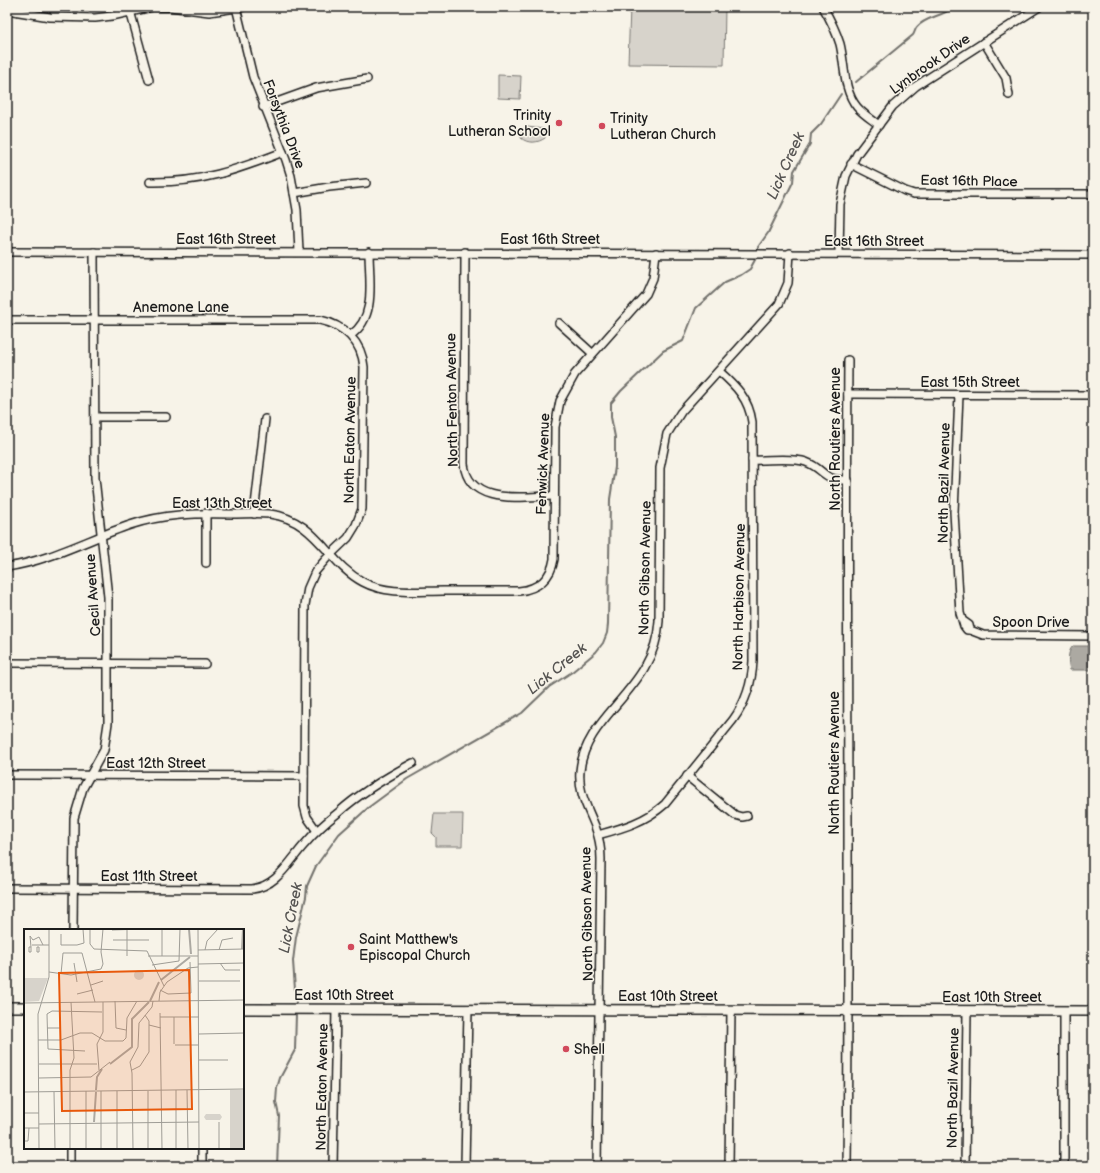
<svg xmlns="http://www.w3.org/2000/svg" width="1100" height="1173" viewBox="0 0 1100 1173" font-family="'Balsamiq Sans',sans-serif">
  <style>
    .green { fill: #d7d3cb; stroke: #7a7874 }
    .water { fill: #aca9a2; stroke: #72716c }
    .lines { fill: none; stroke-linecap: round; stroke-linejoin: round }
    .stream { stroke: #72716c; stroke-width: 2 }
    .minor-casing { stroke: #1c1c1c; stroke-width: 10 }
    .major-casing { stroke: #1c1c1c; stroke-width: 12 }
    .minor { stroke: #f7f3e8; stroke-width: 7 }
    .major { stroke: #f7f3e8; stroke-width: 9 }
    .poi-dot { fill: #d1495b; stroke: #f7f3e8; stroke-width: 1.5 }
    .labels { text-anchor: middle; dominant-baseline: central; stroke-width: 3; stroke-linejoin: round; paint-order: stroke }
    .street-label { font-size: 14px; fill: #1c1c1c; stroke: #f7f3e8 }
    .poi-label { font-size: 14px; fill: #1c1c1c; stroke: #f7f3e8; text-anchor: start }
    .water-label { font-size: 15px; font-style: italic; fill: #565452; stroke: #f7f3e8 }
    .inset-river { fill: none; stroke: #aca9a2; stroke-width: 2 }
    .inset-road { fill: none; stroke: #9f9d96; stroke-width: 1 }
    .view { fill: #e8590c; fill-opacity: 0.15; stroke: #e8590c; stroke-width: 2 }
    .inset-edge { fill: none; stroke: #1c1c1c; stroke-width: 2 }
  </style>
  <rect width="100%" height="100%" fill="#f7f3e8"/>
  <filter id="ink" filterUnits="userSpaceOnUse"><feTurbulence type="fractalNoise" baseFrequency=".025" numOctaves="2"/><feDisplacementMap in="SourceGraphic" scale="8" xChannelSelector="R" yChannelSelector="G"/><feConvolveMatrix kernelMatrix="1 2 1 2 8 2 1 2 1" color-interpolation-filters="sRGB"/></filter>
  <g filter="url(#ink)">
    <g class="green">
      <path d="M630,7H725L724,65L628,64Z"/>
      <path d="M498,75L521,76L520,99L498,98Z"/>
      <path d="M527,127L544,129L545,138C538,143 528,144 521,138L522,130Z"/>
      <path d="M434,814H463L462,846H436V837L432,833Z"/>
    </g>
    <path class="water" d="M1073,646H1093V670H1070C1068,662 1067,652 1073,646Z"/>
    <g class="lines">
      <g class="stream">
        <path d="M856,82L913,35C915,32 915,29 917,27C926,16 943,17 953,7"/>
        <path d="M758,250V247L768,233L793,182L794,171L810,144L811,134L821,124L841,94"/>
        <path d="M296,1004L293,961L296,937L306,897L307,886L316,866L339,834L369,807L407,779L522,713L549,687L572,672L596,652L603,643L607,633L608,624L610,499L615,467V437L611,417V403L621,391L663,351L683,341L696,308L725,282L741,275L750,269L756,258"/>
        <path d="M277,1166L279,1116L276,1102L277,1088L280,1078L295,1050L296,1014"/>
      </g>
      <defs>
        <g id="minor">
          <path d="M129,7L149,80"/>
          <path d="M236,7L253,77L286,160L291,176L297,210L299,252"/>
          <path d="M823,7C830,19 836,31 840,44C845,64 843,90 857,107C863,114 871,119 879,125"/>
          <path d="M7,10L50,17L95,18L112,16L152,7H170L209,12L243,7"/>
          <path d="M984,42L1006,78L1009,95"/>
          <path d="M263,107L316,88L367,79"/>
          <path d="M851,164L905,191L914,194H1093"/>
          <path d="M150,182C200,183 237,170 283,152"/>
          <path d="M294,193L329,187L366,183"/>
          <path d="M7,252L1093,255"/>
          <path d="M465,252L464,464C469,507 524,496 554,496"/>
          <path d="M839,253L840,204L846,176L857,154L893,106L916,86L1039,7"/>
          <path d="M7,320H320C344,325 362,342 364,367L362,509L356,525L348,538L326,559L315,572L308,588L305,605L304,806L307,817L317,831"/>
          <path d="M559,323L592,353"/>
          <path d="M351,335C377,317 369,280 369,252"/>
          <path d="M848,394L1093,395"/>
          <path d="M959,395L954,512L960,613L964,626L967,630H970L969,625L962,620"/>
          <path d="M95,417H166"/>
          <path d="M752,460C767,461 792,457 806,462C825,469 822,481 848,480"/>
          <path d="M254,514L265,419"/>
          <path d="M206,563V513"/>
          <path d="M7,567C49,561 89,539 130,525C163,514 196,513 231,514C244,514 257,513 270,514C317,520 327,563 363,582C387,595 417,591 443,591C468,591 494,591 519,591C538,589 551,578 554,559L555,427L560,401L575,374L646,294L653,278L656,253"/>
          <path d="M970,630L983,635L1093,636"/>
          <path d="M7,663L205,664"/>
          <path d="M7,775L304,776"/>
          <path d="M687,776L735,815L742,817L747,816"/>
          <path d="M598,835C623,828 645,822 665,804L733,720C746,702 752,682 753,661L752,422C749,399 736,386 719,371"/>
          <path d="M7,888L252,889C277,886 288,863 304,845C314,833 326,822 339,812C361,792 387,777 413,763"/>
          <path d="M73,930L74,818L83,788L104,750L108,723V597L95,478L94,252"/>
          <path d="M70,1166V1148"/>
          <path d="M202,1166V1148"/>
          <path d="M333,1166L336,1009"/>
          <path d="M465,1166L468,1009"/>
          <path d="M597,1166L601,859C601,848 599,837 595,826C588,808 578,793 580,771C585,714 655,690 659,621L660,468L667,434L681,412L779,304L788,283L790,253"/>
          <path d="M729,1166L731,1010"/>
          <path d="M847,1166C850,897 846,628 848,360"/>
          <path d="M965,1166L967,1011"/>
          <path d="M1064,1166V1011"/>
        </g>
        <g id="major">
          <path d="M7,1007H25"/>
          <path d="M243,1009L1093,1011"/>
        </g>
      </defs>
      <use href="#minor" class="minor-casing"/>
      <use href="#major" class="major-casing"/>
      <use href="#minor" class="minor"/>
      <use href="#major" class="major"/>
    </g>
  </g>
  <g class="poi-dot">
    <circle cx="559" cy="123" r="4"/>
    <circle cx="602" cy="126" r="4"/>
    <circle cx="351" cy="947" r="4"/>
    <circle cx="566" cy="1049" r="4"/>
  </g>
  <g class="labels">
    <g class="street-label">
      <text transform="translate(930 64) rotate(-35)">Lynbrook Drive</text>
      <text transform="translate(284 124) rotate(69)">Forsythia Drive</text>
      <text transform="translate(969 181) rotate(1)">East 16th Place</text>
      <text x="226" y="239">East 16th Street</text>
      <text x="550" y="239">East 16th Street</text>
      <text x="874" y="241">East 16th Street</text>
      <text x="181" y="307">Anemone Lane</text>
      <text x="970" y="382">East 15th Street</text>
      <text transform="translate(452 400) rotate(-91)">North Fenton Avenue</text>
      <text transform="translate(835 439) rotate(-90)">North Routiers Avenue</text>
      <text transform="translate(350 440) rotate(-89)">North Eaton Avenue</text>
      <text transform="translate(543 464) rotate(-88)">Fenwick Avenue</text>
      <text transform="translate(944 483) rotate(-89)">North Bazil Avenue</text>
      <text x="222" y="503">East 13th Street</text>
      <text transform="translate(645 568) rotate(-89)">North Gibson Avenue</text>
      <text transform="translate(93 595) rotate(-94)">Cecil Avenue</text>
      <text transform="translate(739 597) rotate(-89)">North Harbison Avenue</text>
      <text x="1031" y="622">Spoon Drive</text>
      <text x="156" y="763">East 12th Street</text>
      <text transform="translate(834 763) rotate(-90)">North Routiers Avenue</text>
      <text x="149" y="876">East 11th Street</text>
      <text transform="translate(587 914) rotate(-91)">North Gibson Avenue</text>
      <text x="344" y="995">East 10th Street</text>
      <text x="668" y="996">East 10th Street</text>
      <text x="992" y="997">East 10th Street</text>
      <text transform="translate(322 1087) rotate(-89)">North Eaton Avenue</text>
      <text transform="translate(953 1088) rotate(-89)">North Bazil Avenue</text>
    </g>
    <g class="poi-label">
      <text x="551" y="115" text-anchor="end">Trinity<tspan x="551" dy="16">Lutheran School</tspan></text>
      <text x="610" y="118">Trinity<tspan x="610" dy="16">Lutheran Church</tspan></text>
      <text x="359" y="939">Saint Matthew's<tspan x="359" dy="16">Episcopal Church</tspan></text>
      <text x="574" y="1049">Shell</text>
    </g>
    <g class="water-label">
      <text transform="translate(786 166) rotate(-66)">Lick Creek</text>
      <text transform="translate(557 669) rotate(-39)">Lick Creek</text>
      <text transform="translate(291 918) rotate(-79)">Lick Creek</text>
    </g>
  </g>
  <g transform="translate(24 929)">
    <rect width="220" height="220" fill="#f7f3e8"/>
    <path d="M110 46a5 5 0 1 1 10 0a5 5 0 1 1-10 0ZM0,49H24L15,72L0,73ZM206,161H220V220H206ZM182,185H196L198,188L196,191H182L180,188Z" fill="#d7d3cb"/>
    <path class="inset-river" d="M165,0L167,25M218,20L219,0M137,51L166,28M126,72L135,53M86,135L108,118V90L125,73M72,161L73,148L78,140M70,193L72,163"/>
    <path class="inset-road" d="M66,0V15L70,20L123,22L140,57M103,0V27M138,0V27M174,0L175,220M88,1L119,0M37,5V16H53L60,14L59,0M89,11H125M8,16H25M5,18H7V23H5ZM7,18L6,7L9,11L15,8L19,16M13,18H15V23H13ZM174,21L220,20M181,21L183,12L194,0M195,21L198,11L209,9M124,27H174M50,34L53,53M196,34L201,41H216M174,35L220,34M128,36L155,32L156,0M25,43L47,46L77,40L79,35L77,23L79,0M37,45L39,24H58L71,73M175,52H216M67,56L79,52M136,61L144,65L167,64L166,33M53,65L69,61M91,72L92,99L102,101M135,72L136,63L143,53L164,39L174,38M0,74L220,71M136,84L138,220M136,88H175M150,88V115M125,96L137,99M23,99H36M175,105L220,104M14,111H37L56,104H68L81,112H99L102,109L103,89L113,72M151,116H174M61,122L24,120L23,85L28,82L78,83M175,131H204M15,135H73M75,141L73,115L79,103V73M108,141L116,137L125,123V92L121,86M15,149L67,148L86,133M152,161V220M163,161L164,220M62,162V220M77,162V220M93,162V220M124,162V220M0,163L220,160M30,163L31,220M0,184H15M195,193V220M15,195L175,193M0,199H15M0,212H4L5,199M15,220L14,85L25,48V0M46,220V141L50,129L47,73M109,220L108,144L106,133L114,118L115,94L128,78L129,72"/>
    <path class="view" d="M165,41L168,180L38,182L35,44Z"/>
    <rect width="220" height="220" class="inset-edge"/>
  </g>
  <rect width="1100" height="1173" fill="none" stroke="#f7f3e8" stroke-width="24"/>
  <rect x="12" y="12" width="1076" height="1149" fill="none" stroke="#1c1c1c" stroke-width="1.5" filter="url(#ink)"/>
</svg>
